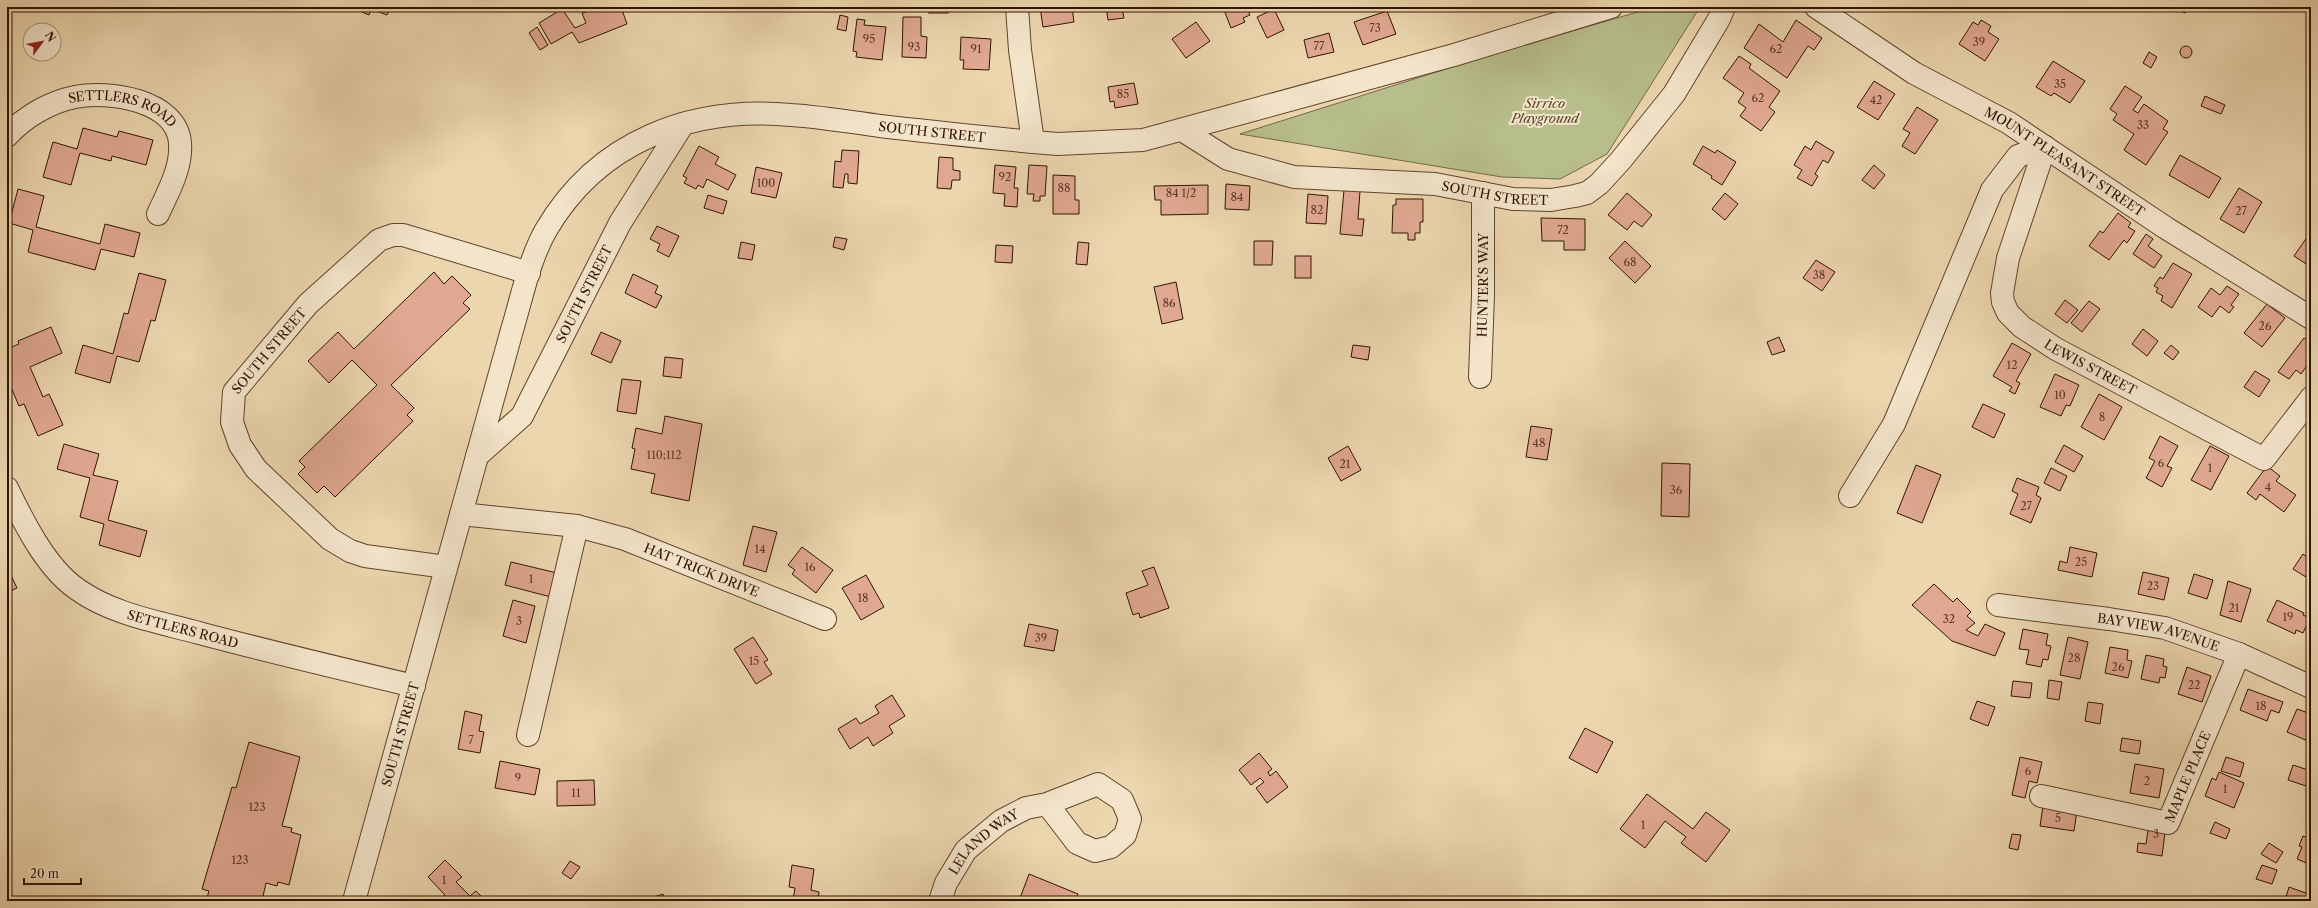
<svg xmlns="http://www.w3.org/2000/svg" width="2318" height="908" viewBox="0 0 2318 908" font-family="'Libre Caslon Text',serif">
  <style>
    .green { fill: #b7be8b; stroke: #746946 }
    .building { fill: #e0a891; stroke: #301400 }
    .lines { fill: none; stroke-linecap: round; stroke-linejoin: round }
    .minor-casing { stroke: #5f442c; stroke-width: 24 }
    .minor { stroke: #f3e4ca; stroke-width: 22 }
    .labels { text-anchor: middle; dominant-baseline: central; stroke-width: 4; stroke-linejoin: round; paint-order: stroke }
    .number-label { font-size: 11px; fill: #5c3924 }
    .park-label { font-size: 13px; font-style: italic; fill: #58472a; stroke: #f3e4ca }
    .street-label { font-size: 13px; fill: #301400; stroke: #f3e4ca }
  </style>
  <rect width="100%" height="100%" fill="#ecd6ae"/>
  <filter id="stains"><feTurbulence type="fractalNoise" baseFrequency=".005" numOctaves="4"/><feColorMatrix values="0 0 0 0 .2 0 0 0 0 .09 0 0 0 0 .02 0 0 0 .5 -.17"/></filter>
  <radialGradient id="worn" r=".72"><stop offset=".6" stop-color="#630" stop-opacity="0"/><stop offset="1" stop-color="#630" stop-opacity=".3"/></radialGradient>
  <path class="green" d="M1655,7H1700L1607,154L1560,179L1502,177L1240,134L1503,51Z"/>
  <g class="building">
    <path d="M364,7H391L387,15L371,9L369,15L362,12Z"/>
    <path d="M604,7H621L627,24L579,43L572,32L551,44L539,23L562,9L575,28L586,23L582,13Z"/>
    <rect x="929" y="7" width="19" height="6"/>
    <path d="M1040,7H1072L1074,22L1043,27Z"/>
    <path d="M1106,7H1122L1124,18L1108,20Z"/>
    <path d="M1231,7H1238L1240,11L1247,8L1250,15L1243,18L1245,22L1231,28L1224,10Z"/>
    <path d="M2173,7H2188L2185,13Z"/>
    <path d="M1274,9L1284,30L1267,38L1257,17Z"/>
    <path d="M1387,11L1396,34L1363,45L1354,22Z"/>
    <path d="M840,15L848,17L846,31L837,29Z"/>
    <path d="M903,17H921V36L927,37L926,58L902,57Z"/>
    <path d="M857,19L865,20L864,25L886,27L882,60L856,57L857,52L853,51Z"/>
    <path d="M1796,20L1822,38L1814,50L1808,46L1787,78L1744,48L1759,24L1783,42Z"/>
    <path d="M1981,20L1991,26L1988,32L1999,39L1985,61L1959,44L1973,22L1978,25Z"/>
    <path d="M1196,22L1210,41L1186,58L1172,39Z"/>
    <path d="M537,27L548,45L540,50L529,33Z"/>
    <path d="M1329,33L1334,52L1308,58L1304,40Z"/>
    <path d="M961,37L991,39L989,70L963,69L964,60H960Z"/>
    <circle cx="2186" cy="52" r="6"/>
    <path d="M2149,52L2157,57L2151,68L2143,63Z"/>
    <path d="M1739,56L1751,64L1749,68L1780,91L1769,107L1775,112L1761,131L1740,116L1746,108L1738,102L1744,93L1723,78Z"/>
    <path d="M2053,61L2085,81L2070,103L2054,93L2051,96L2036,87Z"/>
    <path d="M1874,81L1895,94L1878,120L1857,107Z"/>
    <path d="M1134,83L1138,104L1115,108L1114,101L1110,102L1108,87Z"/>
    <path d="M2125,86L2142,97L2133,110L2138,113L2144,104L2168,121L2163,129L2168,132L2146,165L2124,150L2134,134L2113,120L2117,114L2110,109Z"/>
    <path d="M2205,96L2225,105L2221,114L2201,106Z"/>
    <path d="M1917,107L1938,120L1915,154L1902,146L1910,133L1903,129Z"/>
    <path d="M83,128L117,137L119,131L153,140L146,165L112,156L111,161L80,153L71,185L43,177L53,142L77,149Z"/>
    <path d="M1816,141L1834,152L1828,163L1823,160L1815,174L1818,176L1812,186L1797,178L1802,170L1794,165L1805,146L1811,150Z"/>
    <path d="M699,146L719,157L715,164L736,175L728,190L707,179L703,188L698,185L696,189L684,183L687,178L683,176Z"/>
    <path d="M1703,146L1715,153L1717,150L1736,162L1722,185L1711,178L1712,176L1693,164Z"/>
    <path d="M842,150L859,151L857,184L848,183V174H845L843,188L833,187L835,161L841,162Z"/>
    <path d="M2180,155L2221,178L2209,198L2169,175Z"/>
    <path d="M939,157L953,158V170L960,171V180H952L951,189L937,188Z"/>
    <path d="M995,165L1016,167L1014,188H1018L1017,207L1004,206L1005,194L993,193Z"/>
    <path d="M1029,165L1047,166L1045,196H1040V201H1033L1034,194H1027Z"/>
    <path d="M1874,165L1885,175L1874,189L1862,180Z"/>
    <path d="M756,167L782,173L776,198L751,193Z"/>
    <path d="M1053,175L1075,176V200H1079V214H1053Z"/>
    <path d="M1226,184L1250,186L1249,210L1225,209Z"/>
    <path d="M1208,185V214L1161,215V200H1155L1154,186Z"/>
    <path d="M2239,188L2262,202L2244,233L2220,219Z"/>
    <path d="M18,189L44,196L36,227L100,244L105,224L140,233L134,257L101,249L95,270L28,252L33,230L9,223Z"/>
    <path d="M1344,190L1360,191L1358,219H1364L1362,236L1340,234Z"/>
    <path d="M1627,193L1652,215L1642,227L1634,221L1627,230L1608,215Z"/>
    <path d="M1725,193L1738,204L1725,220L1712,209Z"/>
    <path d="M1308,194L1328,196L1326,224L1306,223Z"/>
    <path d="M708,195L727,201L723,214L704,208Z"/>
    <path d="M1396,199H1423V222H1420V233H1415V240H1408V233H1392L1393,205H1396Z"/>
    <path d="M2118,213L2131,223L2128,227L2135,231L2127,243L2124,240L2109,260L2089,246L2100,231L2103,233Z"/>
    <path d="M1541,218L1585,219V250H1564V241H1542Z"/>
    <path d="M657,226L679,236L669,257L657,251L660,244L650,239Z"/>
    <path d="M2310,233H2311V267L2294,256Z"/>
    <path d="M2146,234L2153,239L2148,246L2162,256L2154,268L2133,254Z"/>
    <path d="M835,237L847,239L844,250L833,247Z"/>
    <path d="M1254,241H1273L1272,265H1254Z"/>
    <path d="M1625,241L1651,266L1635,283L1609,258Z"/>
    <path d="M741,242L755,245L752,260L738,258Z"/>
    <path d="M1078,242L1089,243L1087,265L1076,264Z"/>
    <path d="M996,245L1013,246L1012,263L995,262Z"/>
    <rect x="1295" y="256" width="16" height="22"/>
    <path d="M1816,260L1835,272L1822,291L1803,278Z"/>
    <path d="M2173,263L2192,274L2172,308L2161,301L2163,296L2156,292L2158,288L2154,286L2160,277L2163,279Z"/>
    <path d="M434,272L444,284L452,276L471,295L463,303L470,309L391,385L414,408L407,415L413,421L335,497L324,486L317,493L298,474L305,467L299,461L377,385L352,360L329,383L308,361L338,332L354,349Z"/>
    <path d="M139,273L166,280L155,321L151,320L139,362L117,356L110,383L75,373L83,345L113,354L124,313L128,314Z"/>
    <path d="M633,274L658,286L655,293L662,296L656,308L625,293Z"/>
    <path d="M1176,282L1183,319L1162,324L1154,287Z"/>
    <path d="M2227,286L2239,294L2231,305L2234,307L2229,313L2220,306L2212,317L2198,307L2211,288L2220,295Z"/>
    <path d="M2065,300L2078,310L2067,323L2055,314Z"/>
    <path d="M2089,301L2100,309L2082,332L2071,323Z"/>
    <path d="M2267,304L2285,318L2262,347L2244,333Z"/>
    <path d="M51,327L62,353L30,367L43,397L49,394L63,425L38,436L24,404L19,406L7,378V349L19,344L18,341Z"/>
    <path d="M2143,329L2158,341L2147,356L2132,344Z"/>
    <path d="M601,332L621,341L611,363L591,354Z"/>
    <path d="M1779,337L1785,351L1772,355L1767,342Z"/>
    <path d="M2304,338L2311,343V360L2301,374L2296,370L2289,379L2278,372Z"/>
    <path d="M2012,343L2031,354L2016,381L2020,383L2015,394L2009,391L2012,387L1993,376Z"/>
    <path d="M1353,345L1370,347L1368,360L1351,357Z"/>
    <path d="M2171,345L2179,352L2173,360L2164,353Z"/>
    <path d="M665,357L683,359L681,378L663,376Z"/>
    <path d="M2255,371L2270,380L2259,397L2244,387Z"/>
    <path d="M2055,374L2079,385L2070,406L2066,405L2061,416L2040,407Z"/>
    <path d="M622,379L641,381L636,414L617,411Z"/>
    <path d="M2099,394L2122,407L2104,440L2081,427Z"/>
    <path d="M1983,404L2005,414L1994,438L1972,427Z"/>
    <path d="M665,416L702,424L689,501L651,493L655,474L631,469L635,449L632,448L636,428L662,434Z"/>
    <path d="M1531,426L1552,429L1547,460L1526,457Z"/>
    <path d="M2160,436L2178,446L2167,466L2172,468L2162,487L2146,478L2155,461L2149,458Z"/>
    <path d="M64,444L99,454L93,475L118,481L108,520L147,531L140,557L99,545L104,524L80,517L90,478L57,469Z"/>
    <path d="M2064,445L2083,456L2074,472L2055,462Z"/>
    <path d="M1348,446L1361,470L1341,481L1328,458Z"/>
    <path d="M2210,446L2229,456L2211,490L2191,480Z"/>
    <path d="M1662,463L1690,464L1689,517L1661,516Z"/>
    <path d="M1916,465L1941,475L1922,523L1897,513Z"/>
    <path d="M2267,466L2280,476L2276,481L2296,495L2284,512L2260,494L2256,500L2247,493Z"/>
    <path d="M2051,468L2067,476L2060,491L2044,483Z"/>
    <path d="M2017,478L2039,487L2036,495L2041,498L2031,523L2010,514L2018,494L2012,491Z"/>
    <path d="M753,526L777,532L766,572L743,565Z"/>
    <path d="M802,547L833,570L816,593L792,574L795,570L788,565Z"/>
    <path d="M2070,547L2097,553L2092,577L2058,570L2060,561L2067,563Z"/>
    <path d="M2303,554L2311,560V569L2306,577L2293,569Z"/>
    <path d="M511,562L557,573L551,597L505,585Z"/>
    <path d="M7,567L17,588L7,593Z"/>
    <path d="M1154,567L1169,608L1140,618L1139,613L1133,615L1126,593L1148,585L1142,571Z"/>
    <path d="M2143,572L2169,578L2164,600L2138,594Z"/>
    <path d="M2194,574L2213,580L2207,599L2188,593Z"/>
    <path d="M866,575L884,607L861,620L842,588Z"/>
    <path d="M2228,581L2251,589L2241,622L2220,615Z"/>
    <path d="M1934,584L1953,602L1957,598L1971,612L1967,616L1975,623L1966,630L1978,636L1985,624L2005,633L1995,656L1952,641L1912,605Z"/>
    <path d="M513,600L535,606L526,643L503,636Z"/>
    <path d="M2277,600L2304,613L2303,615L2310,618L2303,633L2296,630L2295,634L2267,621Z"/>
    <path d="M1029,624L1058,630L1054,651L1024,646Z"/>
    <path d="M2023,629L2048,634L2046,645L2051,646L2048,660L2043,659L2041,667L2026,664L2029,650L2019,649Z"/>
    <path d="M753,637L768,660L764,662L772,674L756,684L734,649Z"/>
    <path d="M2068,637L2088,642L2080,679L2060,675Z"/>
    <path d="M2110,647L2128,650L2127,660L2132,661L2128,678L2105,673Z"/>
    <path d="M2146,655L2164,659L2163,666L2167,667L2165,678L2160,677L2159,683L2141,679Z"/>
    <path d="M2187,667L2211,676L2202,702L2178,694Z"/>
    <path d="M2049,680L2062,682L2059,700L2047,698Z"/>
    <path d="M2013,681L2032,683L2030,698L2011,696Z"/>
    <path d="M2248,689L2283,702L2279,713L2271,710L2267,721L2240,710Z"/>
    <path d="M892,695L905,716L889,726L893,733L873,746L868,737L850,749L838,729L856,718L860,724L879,713L875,706Z"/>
    <path d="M1977,701L1995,707L1988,726L1970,719Z"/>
    <path d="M2088,702L2103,704L2100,724L2085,721Z"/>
    <path d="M2297,709L2311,714L2310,742L2287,732Z"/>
    <path d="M465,711L482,715L479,731L484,732L480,753L458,749Z"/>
    <path d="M1585,728L1613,742L1597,773L1569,758Z"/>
    <path d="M2122,738L2141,741L2139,754L2120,751Z"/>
    <path d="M249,742L300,757L282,826L292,828L291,832L301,835L289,885L278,882L277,886L266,883L262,901H206L209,891L202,889L232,787L236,788Z"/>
    <path d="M1259,753L1272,769L1268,772L1270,776L1276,771L1288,787L1267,803L1256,788L1264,782L1260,778L1251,785L1239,770Z"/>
    <path d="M2020,757L2042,762L2037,783L2029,781L2025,798L2012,795Z"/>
    <path d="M2226,757L2244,763L2240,777L2221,771Z"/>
    <path d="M500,761L540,769L535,795L495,788Z"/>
    <path d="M2135,764L2164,769L2159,798L2130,793Z"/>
    <path d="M2293,765L2311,771L2306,786L2288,780Z"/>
    <path d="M2219,772L2244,783L2234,808L2205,796L2212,778L2216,780Z"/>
    <path d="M594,780L595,805L557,806V781Z"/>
    <path d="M1647,794L1693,829L1706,812L1730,830L1706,862L1681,843L1686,837L1665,821L1645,848L1620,829Z"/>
    <path d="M2043,806L2077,811L2074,831L2040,826Z"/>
    <path d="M2215,822L2230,829L2226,839L2210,833Z"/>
    <path d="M2149,823L2166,825L2162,856L2137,852L2138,843L2146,844Z"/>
    <path d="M2012,834L2021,835L2018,850L2009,848Z"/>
    <path d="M2303,836L2311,839V865L2297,859L2302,847L2299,846Z"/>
    <path d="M2269,843L2283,852L2276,863L2261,854Z"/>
    <path d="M445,860L462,877L456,882L470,896L476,891L486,901L439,900L445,895L428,877Z"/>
    <path d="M570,861L580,867L571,879L562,873Z"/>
    <path d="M792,865L814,869L811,890L819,892L818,901H793L795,888L789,887Z"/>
    <path d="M2262,865L2277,870L2272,884L2256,879Z"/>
    <path d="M1029,874L1078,894L1075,901H1019Z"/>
    <path d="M2289,887L2311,895L2310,901H2291L2292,899L2286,897Z"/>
    <path d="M663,894L665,901L644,900Z"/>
  </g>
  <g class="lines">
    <defs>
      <g id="minor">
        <path d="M1017,7L1020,50L1033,142"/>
        <path id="s1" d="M1816,7L1914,73L2009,123L2166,228L2311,318"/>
        <path id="s2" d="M1182,130L1228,159L1294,177L1435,184L1513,199L1551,200L1575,196L1587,193L1599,184L1621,160L1674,94L1719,19L1724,7"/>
        <path id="s3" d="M7,136C24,117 50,102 75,97C108,90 177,100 180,143C182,168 168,192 158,214"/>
        <path id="s4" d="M2045,147L2008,258L2002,293L2003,302L2008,313L2022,327L2056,349L2264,459L2311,398"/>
        <path id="s5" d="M1480,377L1483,295V193"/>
        <path id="s6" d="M477,456L522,416L620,223L683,124"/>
        <path id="s7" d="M7,488C23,521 46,568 77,589C111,614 159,622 199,633C270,652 342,669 414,686"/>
        <path d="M1850,496L1894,424L1992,190L2018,156L2045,147"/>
        <path id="s8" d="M461,514L577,526L625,539L825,619"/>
        <path id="s9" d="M446,567L365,556L350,551L330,539L256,469L240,445L232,422L234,392L308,304L379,240L393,235H403L529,273"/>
        <path id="s10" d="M1998,605L2109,619L2165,628L2239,654L2311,687"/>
        <path d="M528,735L577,526"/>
        <path id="s11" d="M2041,796L2168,823L2239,654"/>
        <path id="s12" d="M354,901L512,330C522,297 529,260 546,230C598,141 691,106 791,115C821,117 851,122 880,126C931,132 982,137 1033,142L1058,144L1143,140L1454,55L1611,7"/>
        <path id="s13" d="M940,901L946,883L966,850L1001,821L1026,808L1047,804L1098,784L1122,800L1130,819L1125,835L1111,847L1095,851L1077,843L1047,804"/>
      </g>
    </defs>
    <use href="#minor" class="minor-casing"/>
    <use href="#minor" class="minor"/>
  </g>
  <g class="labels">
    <g class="number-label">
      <text x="1375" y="28">73</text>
      <text x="869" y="39">95</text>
      <text x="1979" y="42">39</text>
      <text x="1319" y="46">77</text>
      <text x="914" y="47">93</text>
      <text x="976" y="49">91</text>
      <text x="1776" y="49">62</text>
      <text x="2060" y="84">35</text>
      <text x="1123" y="94">85</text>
      <text x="1758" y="98">62</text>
      <text x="1876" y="100">42</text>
      <text x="2143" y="125">33</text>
      <text x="1005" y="177">92</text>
      <text x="766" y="183">100</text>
      <text x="1064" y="188">88</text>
      <text x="1181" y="193">84 1/2</text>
      <text x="1237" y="197">84</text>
      <text x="1317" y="210">82</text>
      <text x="2241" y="211">27</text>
      <text x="1563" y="230">72</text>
      <text x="1630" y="262">68</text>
      <text x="1819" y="275">38</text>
      <text x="1169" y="303">86</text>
      <text x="2265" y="326">26</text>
      <text x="2012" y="365">12</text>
      <text x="2060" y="395">10</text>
      <text x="2102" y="417">8</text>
      <text x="1539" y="443">48</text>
      <text x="664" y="455">110;112</text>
      <text x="2161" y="463">6</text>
      <text x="1345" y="464">21</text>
      <text x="2210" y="468">1</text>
      <text x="2268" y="487">4</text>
      <text x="1676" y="490">36</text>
      <text x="2026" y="506">27</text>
      <text x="760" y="549">14</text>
      <text x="2081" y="562">25</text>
      <text x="810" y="567">16</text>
      <text x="531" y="579">1</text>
      <text x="2153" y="586">23</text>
      <text x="863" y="598">18</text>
      <text x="2234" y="608">21</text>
      <text x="2288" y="617">19</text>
      <text x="1949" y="619">32</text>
      <text x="519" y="621">3</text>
      <text x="1041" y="638">39</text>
      <text x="2074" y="658">28</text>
      <text x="754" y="661">15</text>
      <text x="2118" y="667">26</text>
      <text x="2194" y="685">22</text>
      <text x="2261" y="706">18</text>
      <text x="471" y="740">7</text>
      <text x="2028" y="771">6</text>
      <text x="518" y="778">9</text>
      <text x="2147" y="781">2</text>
      <text x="2225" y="789">1</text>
      <text x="576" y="793">11</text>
      <text x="257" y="807">123</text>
      <text x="2058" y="818">5</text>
      <text x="1643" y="825">1</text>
      <text x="2156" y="834">3</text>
      <text x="240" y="860">123</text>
      <text x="444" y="880">1</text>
    </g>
    <g class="park-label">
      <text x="1545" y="103">Sirrico<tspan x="1545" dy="15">Playground</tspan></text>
    </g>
    <g class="street-label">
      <text stroke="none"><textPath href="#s3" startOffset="130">SETTLERS ROAD</textPath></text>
      <text stroke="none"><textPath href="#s12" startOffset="1127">SOUTH STREET</textPath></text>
      <text stroke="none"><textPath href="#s1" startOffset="293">MOUNT PLEASANT STREET</textPath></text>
      <text stroke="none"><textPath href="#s2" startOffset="325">SOUTH STREET</textPath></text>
      <text stroke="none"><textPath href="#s5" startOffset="92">HUNTER'S WAY</textPath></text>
      <text stroke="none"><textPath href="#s6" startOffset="197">SOUTH STREET</textPath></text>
      <text stroke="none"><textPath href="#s9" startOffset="360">SOUTH STREET</textPath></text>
      <text stroke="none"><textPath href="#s4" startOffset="273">LEWIS STREET</textPath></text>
      <text stroke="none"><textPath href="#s8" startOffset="249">HAT TRICK DRIVE</textPath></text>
      <text stroke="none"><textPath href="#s7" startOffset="238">SETTLERS ROAD</textPath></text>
      <text stroke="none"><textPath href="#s10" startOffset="163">BAY VIEW AVENUE</textPath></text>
      <text stroke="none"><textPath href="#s12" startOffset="173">SOUTH STREET</textPath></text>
      <text stroke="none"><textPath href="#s11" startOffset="180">MAPLE PLACE</textPath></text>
      <text stroke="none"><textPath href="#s13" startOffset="76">LELAND WAY</textPath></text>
    </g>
  </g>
  <rect width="2318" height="908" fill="none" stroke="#ecd6ae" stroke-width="24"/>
  <rect x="8" y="8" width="2302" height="892" fill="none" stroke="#301400" stroke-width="2"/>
  <rect x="12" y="12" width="2294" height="884" fill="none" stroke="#301400"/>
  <g transform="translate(42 42) rotate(58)"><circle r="19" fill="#f3e4ca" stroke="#a59179"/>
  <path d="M0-3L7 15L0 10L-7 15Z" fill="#8f2418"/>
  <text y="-6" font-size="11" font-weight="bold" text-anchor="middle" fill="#301400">N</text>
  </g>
  <path d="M24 878v6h57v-6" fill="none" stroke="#301400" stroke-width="2"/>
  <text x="30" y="878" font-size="12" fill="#301400" stroke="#f3e4ca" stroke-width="3" paint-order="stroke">20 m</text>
  <rect width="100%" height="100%" filter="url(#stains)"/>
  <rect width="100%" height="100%" fill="url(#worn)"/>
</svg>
